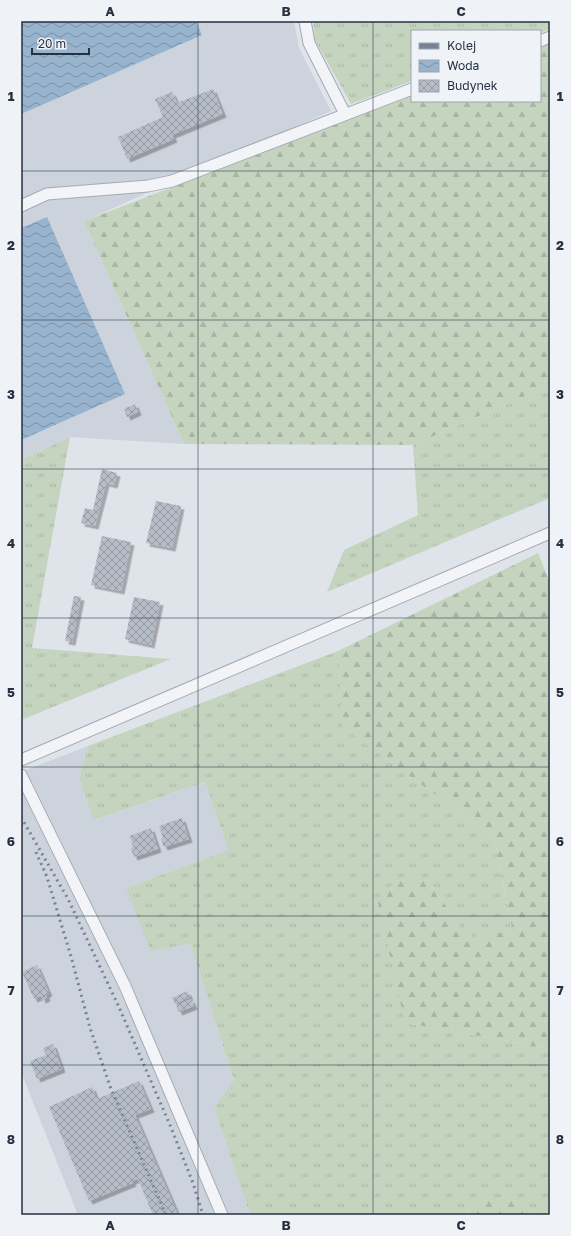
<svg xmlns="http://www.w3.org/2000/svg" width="571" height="1236" viewBox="0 0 571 1236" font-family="'Golos Text',sans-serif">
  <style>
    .built { fill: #cdd3dc }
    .grass { fill: url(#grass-tufts) }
    .forest { fill: url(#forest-firs) }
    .water { fill: url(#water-waves) }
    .building { fill: url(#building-cross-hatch); filter: url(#shadow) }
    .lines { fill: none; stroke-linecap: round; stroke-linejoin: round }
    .service-casing { stroke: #a4aab4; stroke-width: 13 }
    .service { stroke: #f2f4f7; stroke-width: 11 }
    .rail { stroke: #778395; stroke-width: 3; stroke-dasharray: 2 4; stroke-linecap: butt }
    .grid { fill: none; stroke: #263142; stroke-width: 1; stroke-opacity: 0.55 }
    .neatline { fill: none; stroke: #263142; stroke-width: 1.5 }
    .grid-label { font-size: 13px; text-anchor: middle; font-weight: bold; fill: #263142 }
  </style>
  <defs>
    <pattern id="grass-tufts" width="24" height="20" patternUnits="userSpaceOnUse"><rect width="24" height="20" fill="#c5d4bf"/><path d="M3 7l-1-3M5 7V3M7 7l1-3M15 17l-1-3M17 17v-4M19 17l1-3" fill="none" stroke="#a9b6a5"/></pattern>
    <pattern id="forest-firs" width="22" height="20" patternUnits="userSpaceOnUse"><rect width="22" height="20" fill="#c5d4bf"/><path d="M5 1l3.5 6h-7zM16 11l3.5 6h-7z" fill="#a9b6a5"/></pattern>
    <pattern id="water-waves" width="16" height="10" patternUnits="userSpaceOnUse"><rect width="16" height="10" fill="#97b3cd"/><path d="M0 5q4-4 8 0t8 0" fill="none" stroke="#7b92a8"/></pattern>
    <pattern id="building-cross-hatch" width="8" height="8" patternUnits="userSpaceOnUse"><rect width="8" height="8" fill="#b6bdc7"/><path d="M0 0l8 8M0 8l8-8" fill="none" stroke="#949aa3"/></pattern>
    <filter id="shadow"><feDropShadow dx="3.5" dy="3.5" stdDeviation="0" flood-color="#0004"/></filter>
  </defs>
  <rect width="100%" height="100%" fill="#dfe3ea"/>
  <g class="built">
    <path d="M21,21H294L299,48L331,111L84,221L184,444L70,437L21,460Z"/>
    <path d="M88,746L79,778L95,820L205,782L228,850L126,888L190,943L234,1080L214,1107L250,1215H78L21,1072V772Z"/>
  </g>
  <g class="grass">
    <path d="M313,21H550V29L540,33V31H412V81L351,104L315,40Z"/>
    <path d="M550,385V498L327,592L344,550L418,515L413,445Z"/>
    <path d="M70,437L32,648L171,659L21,720V460Z"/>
    <path d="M338,651L343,727L494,837L512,928L478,942L460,927L428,881L405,1023L550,1049V1215H528L529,1209L469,1207L467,1215H250L214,1107L234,1080L190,943L151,951L126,888L228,850L205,782L94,820L79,778L88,746Z"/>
  </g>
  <g class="forest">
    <path d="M550,43V385L413,445L184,444L84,221L412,95V101H540V46Z"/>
    <path d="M538,553L550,583V1049L405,1023L378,903L398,877L428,881L460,926L478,941L512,928L494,837L342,727L338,651Z"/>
    <path d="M499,1196L529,1209L528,1215H467L469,1207Z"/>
  </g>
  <g class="water">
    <path d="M21,21H196L202,35L21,114Z"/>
    <path d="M47,217L125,394L21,440V228Z"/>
  </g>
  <g class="building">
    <path d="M213,89L223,114L172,135L174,139L127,159L118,137L163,117L155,99L172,92L177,103Z"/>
    <path d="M135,404L138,412L127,417L124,409Z"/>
    <path d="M102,469L117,473L114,485L106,483L95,526L81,523L85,508L93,510Z"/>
    <path d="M156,501L181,506L172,548L146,543Z"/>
    <path d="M102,536L131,542L121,591L91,585Z"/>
    <path d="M74,596L81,597L72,642L65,641Z"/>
    <path d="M134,597L160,602L151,645L125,639Z"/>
    <path d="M182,818L189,839L164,847L161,839L163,838L159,826Z"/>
    <path d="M151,828L158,849L134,857L131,849L133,846L130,836Z"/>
    <path d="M37,965L49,993L46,994L47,998L42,1000L41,996L34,999L22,972Z"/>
    <path d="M187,991L190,997L175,1004L172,998Z"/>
    <path d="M191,999L194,1006L179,1012L176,1006Z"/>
    <path d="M53,1044L62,1069L37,1079L30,1061L46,1055L43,1048Z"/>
    <path d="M139,1081L151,1109L135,1115L178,1215H153L138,1179L132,1181L133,1183L89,1201L49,1107L92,1087L97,1099Z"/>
  </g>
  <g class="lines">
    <defs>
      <g id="service">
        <path d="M305,21L309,43L345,114"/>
        <path d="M540,41L550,37"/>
        <path d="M21,206L47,194L148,186L172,181L412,89"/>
        <path d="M21,760L550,533"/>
        <path d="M21,775L125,986L222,1215"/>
      </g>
    </defs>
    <use href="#service" class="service-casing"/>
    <use href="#service" class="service"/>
    <g class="rail">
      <path d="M21,817L68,899L118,1005L170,1125L193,1183L203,1215"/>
      <path d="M36,852L47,877L72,960L90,1028L111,1089L166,1215"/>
    </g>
  </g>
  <path class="grid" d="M198,21V1215M373,21V1215M21,171H550M21,320H550M21,469H550M21,618H550M21,767H550M21,916H550M21,1065H550"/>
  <rect width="571" height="1236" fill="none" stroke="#eff2f7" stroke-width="44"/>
  <rect x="411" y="30" width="130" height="72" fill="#eff2f7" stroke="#9fa5af"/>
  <rect x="419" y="43" width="20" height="6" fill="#778395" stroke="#9fa5af"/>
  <text x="447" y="50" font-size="12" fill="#263142">Kolej</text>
  <rect x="419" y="60" width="20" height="12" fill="url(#water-waves)" stroke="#9fa5af"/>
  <text x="447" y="70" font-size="12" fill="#263142">Woda</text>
  <rect x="419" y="80" width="20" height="12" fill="url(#building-cross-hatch)" stroke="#9fa5af"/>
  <text x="447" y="90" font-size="12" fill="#263142">Budynek</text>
  <path d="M32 48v6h57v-6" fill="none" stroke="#263142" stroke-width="2"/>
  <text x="38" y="48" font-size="12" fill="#263142" stroke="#eff2f7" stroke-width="3" paint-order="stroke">20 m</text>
  <rect x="22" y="22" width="527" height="1192" class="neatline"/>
  <g class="grid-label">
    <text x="110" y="16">A</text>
    <text x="286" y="16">B</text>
    <text x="461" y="16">C</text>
    <text x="11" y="101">1</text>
    <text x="560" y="101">1</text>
    <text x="11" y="250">2</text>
    <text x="560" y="250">2</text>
    <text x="11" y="399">3</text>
    <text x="560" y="399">3</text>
    <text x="11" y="548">4</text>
    <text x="560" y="548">4</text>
    <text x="11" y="697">5</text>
    <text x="560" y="697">5</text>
    <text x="11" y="846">6</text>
    <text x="560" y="846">6</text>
    <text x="11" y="995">7</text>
    <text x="560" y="995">7</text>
    <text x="11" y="1144">8</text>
    <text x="560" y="1144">8</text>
    <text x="110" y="1230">A</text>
    <text x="286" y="1230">B</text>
    <text x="461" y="1230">C</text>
  </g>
</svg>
